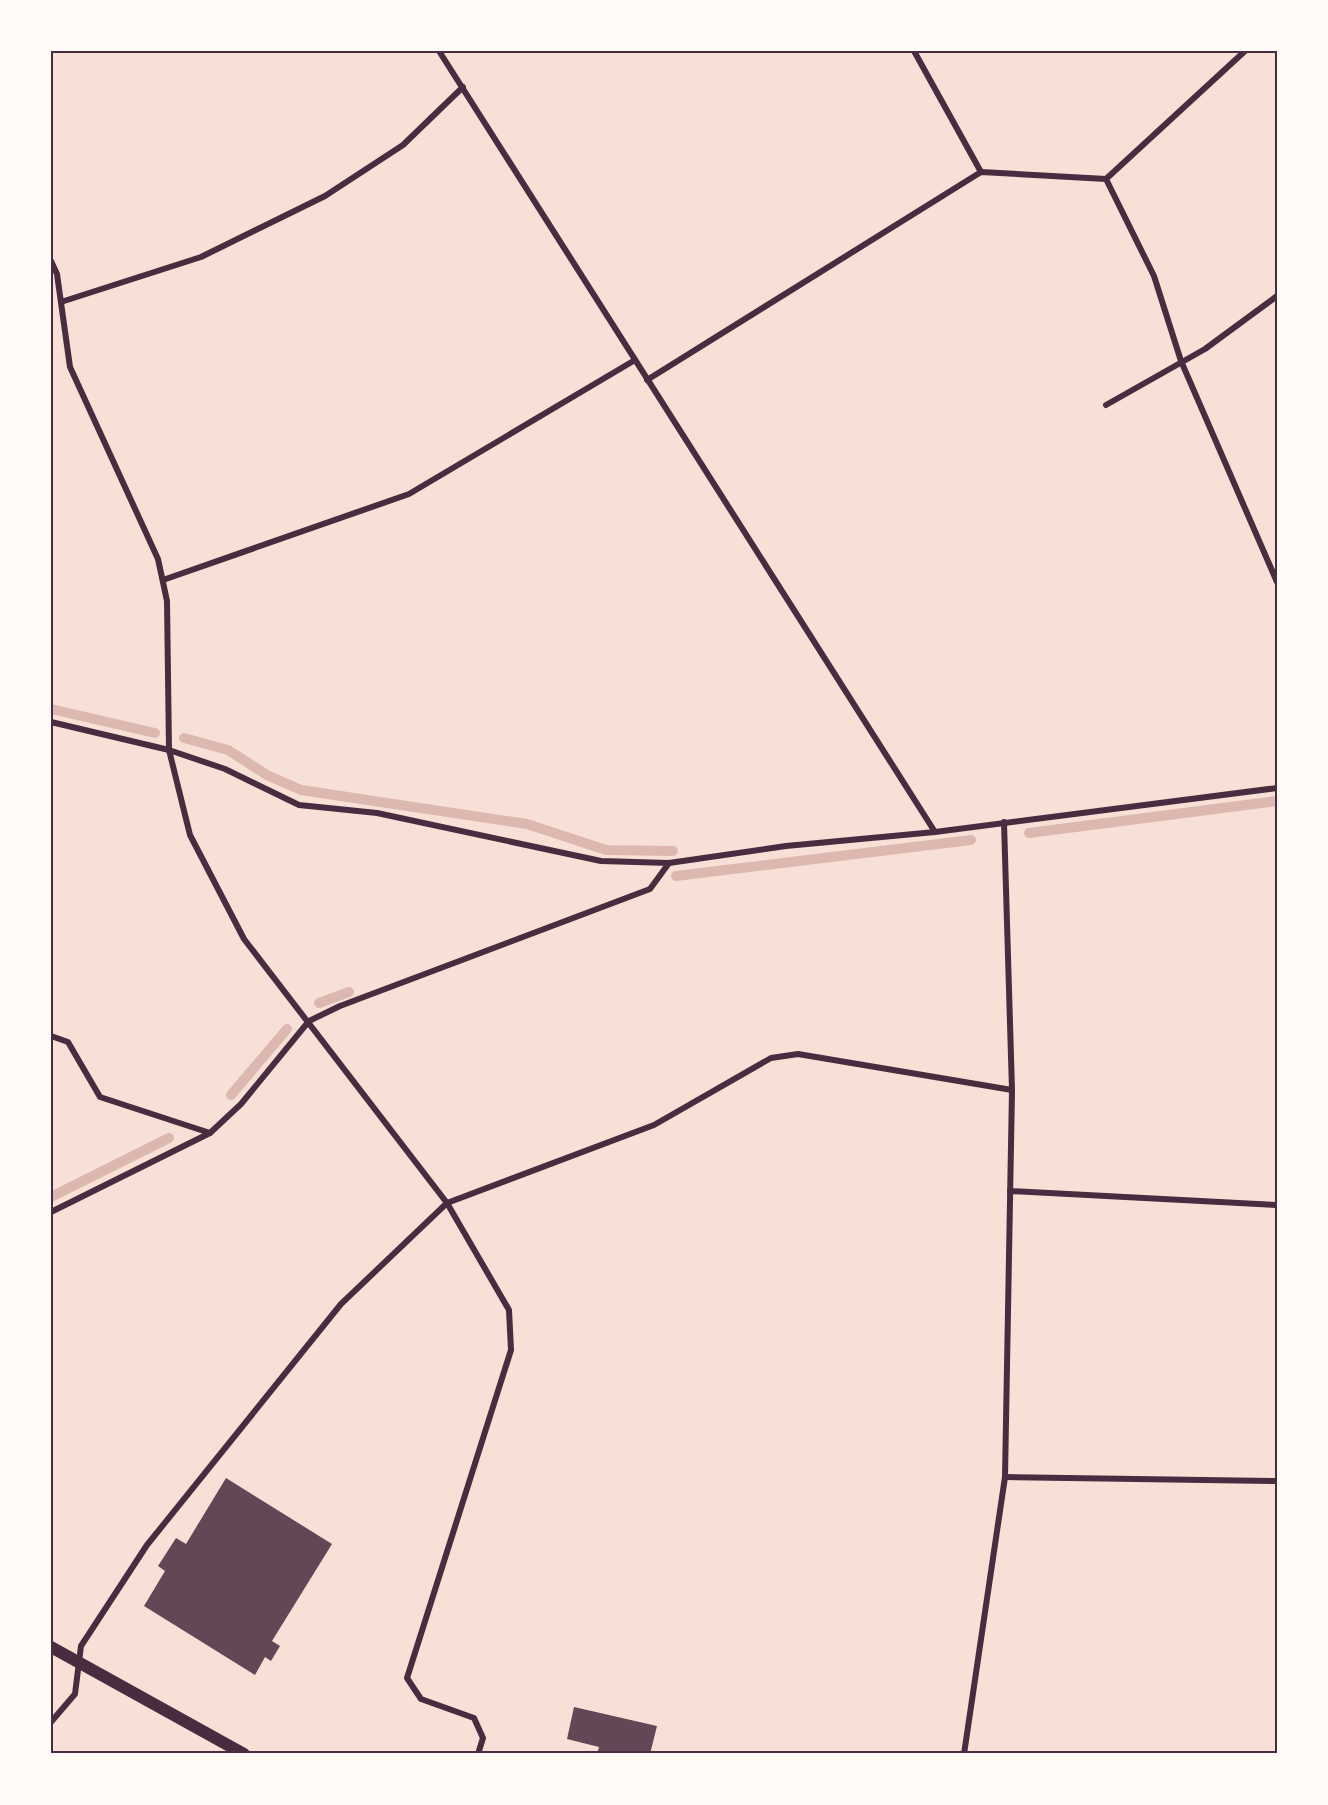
<svg xmlns="http://www.w3.org/2000/svg" width="1328" height="1805" viewBox="0 0 1328 1805" font-family="'Varela Round',sans-serif">
  <style>
    .lines { fill: none; stroke-linecap: round; stroke-linejoin: round }
    .stream { stroke: #dcb8b0; stroke-width: 10 }
    .building { fill: #644757 }
    .minor { stroke: #4a2c40; stroke-width: 6 }
    .secondary { stroke: #4a2c40; stroke-width: 12 }
    .neatline { fill: none; stroke: #4a2c40; stroke-width: 2 }
  </style>
  <rect width="100%" height="100%" fill="#f7e1d7"/>
  <g class="lines">
    <g class="stream">
      <path d="M51,709L155,733"/>
      <path d="M184,738L228,750L267,775L301,790L527,824L606,850L673,851"/>
      <path d="M1029,833L1277,801"/>
      <path d="M676,876L971,840"/>
      <path d="M319,1003L349,992"/>
      <path d="M231,1095L287,1029"/>
      <path d="M51,1197L169,1138"/>
    </g>
  </g>
  <g class="building">
    <path d="M226,1478L332,1544L272,1641L280,1646L271,1661L265,1657L255,1675L144,1606L165,1571L158,1566L176,1538L186,1544Z"/>
    <path d="M574,1707L657,1726L650,1754H597L599,1747L567,1739Z"/>
  </g>
  <g class="lines">
    <g class="minor">
      <path d="M439,51L935,832"/>
      <path d="M914,51L981,172"/>
      <path d="M1106,179L1245,51"/>
      <path d="M51,261L57,274L70,367L158,559L167,601L169,750L190,835L244,939L447,1203L509,1310L511,1350L407,1678L421,1699L474,1718L483,1738L478,1754"/>
      <path d="M61,302L201,257L325,196L403,145L463,87"/>
      <path d="M647,380L981,172L1106,179L1154,276L1181,361L1277,582"/>
      <path d="M1106,405L1205,349L1277,296"/>
      <path d="M163,580L409,494L635,360"/>
      <path d="M51,722L169,750L225,769L299,805L377,813L601,861L669,863L786,846L935,832L1277,788"/>
      <path d="M51,1036L68,1042L100,1097L210,1133"/>
      <path d="M1010,1191L1277,1205"/>
      <path d="M51,1212L210,1133L241,1104L309,1021L340,1006L650,889L669,863"/>
      <path d="M1005,1477L1277,1481"/>
      <path d="M51,1722L75,1694L81,1646L147,1545L341,1304L447,1203L654,1125L771,1058L798,1054L1012,1090"/>
      <path d="M964,1754L1005,1477L1012,1090L1004,822"/>
    </g>
    <path class="secondary" d="M51,1647L244,1754"/>
  </g>
  <rect width="1328" height="1805" fill="none" stroke="#fffaf5" stroke-width="105"/>
  <rect x="52" y="52" width="1224" height="1700" class="neatline"/>
</svg>
